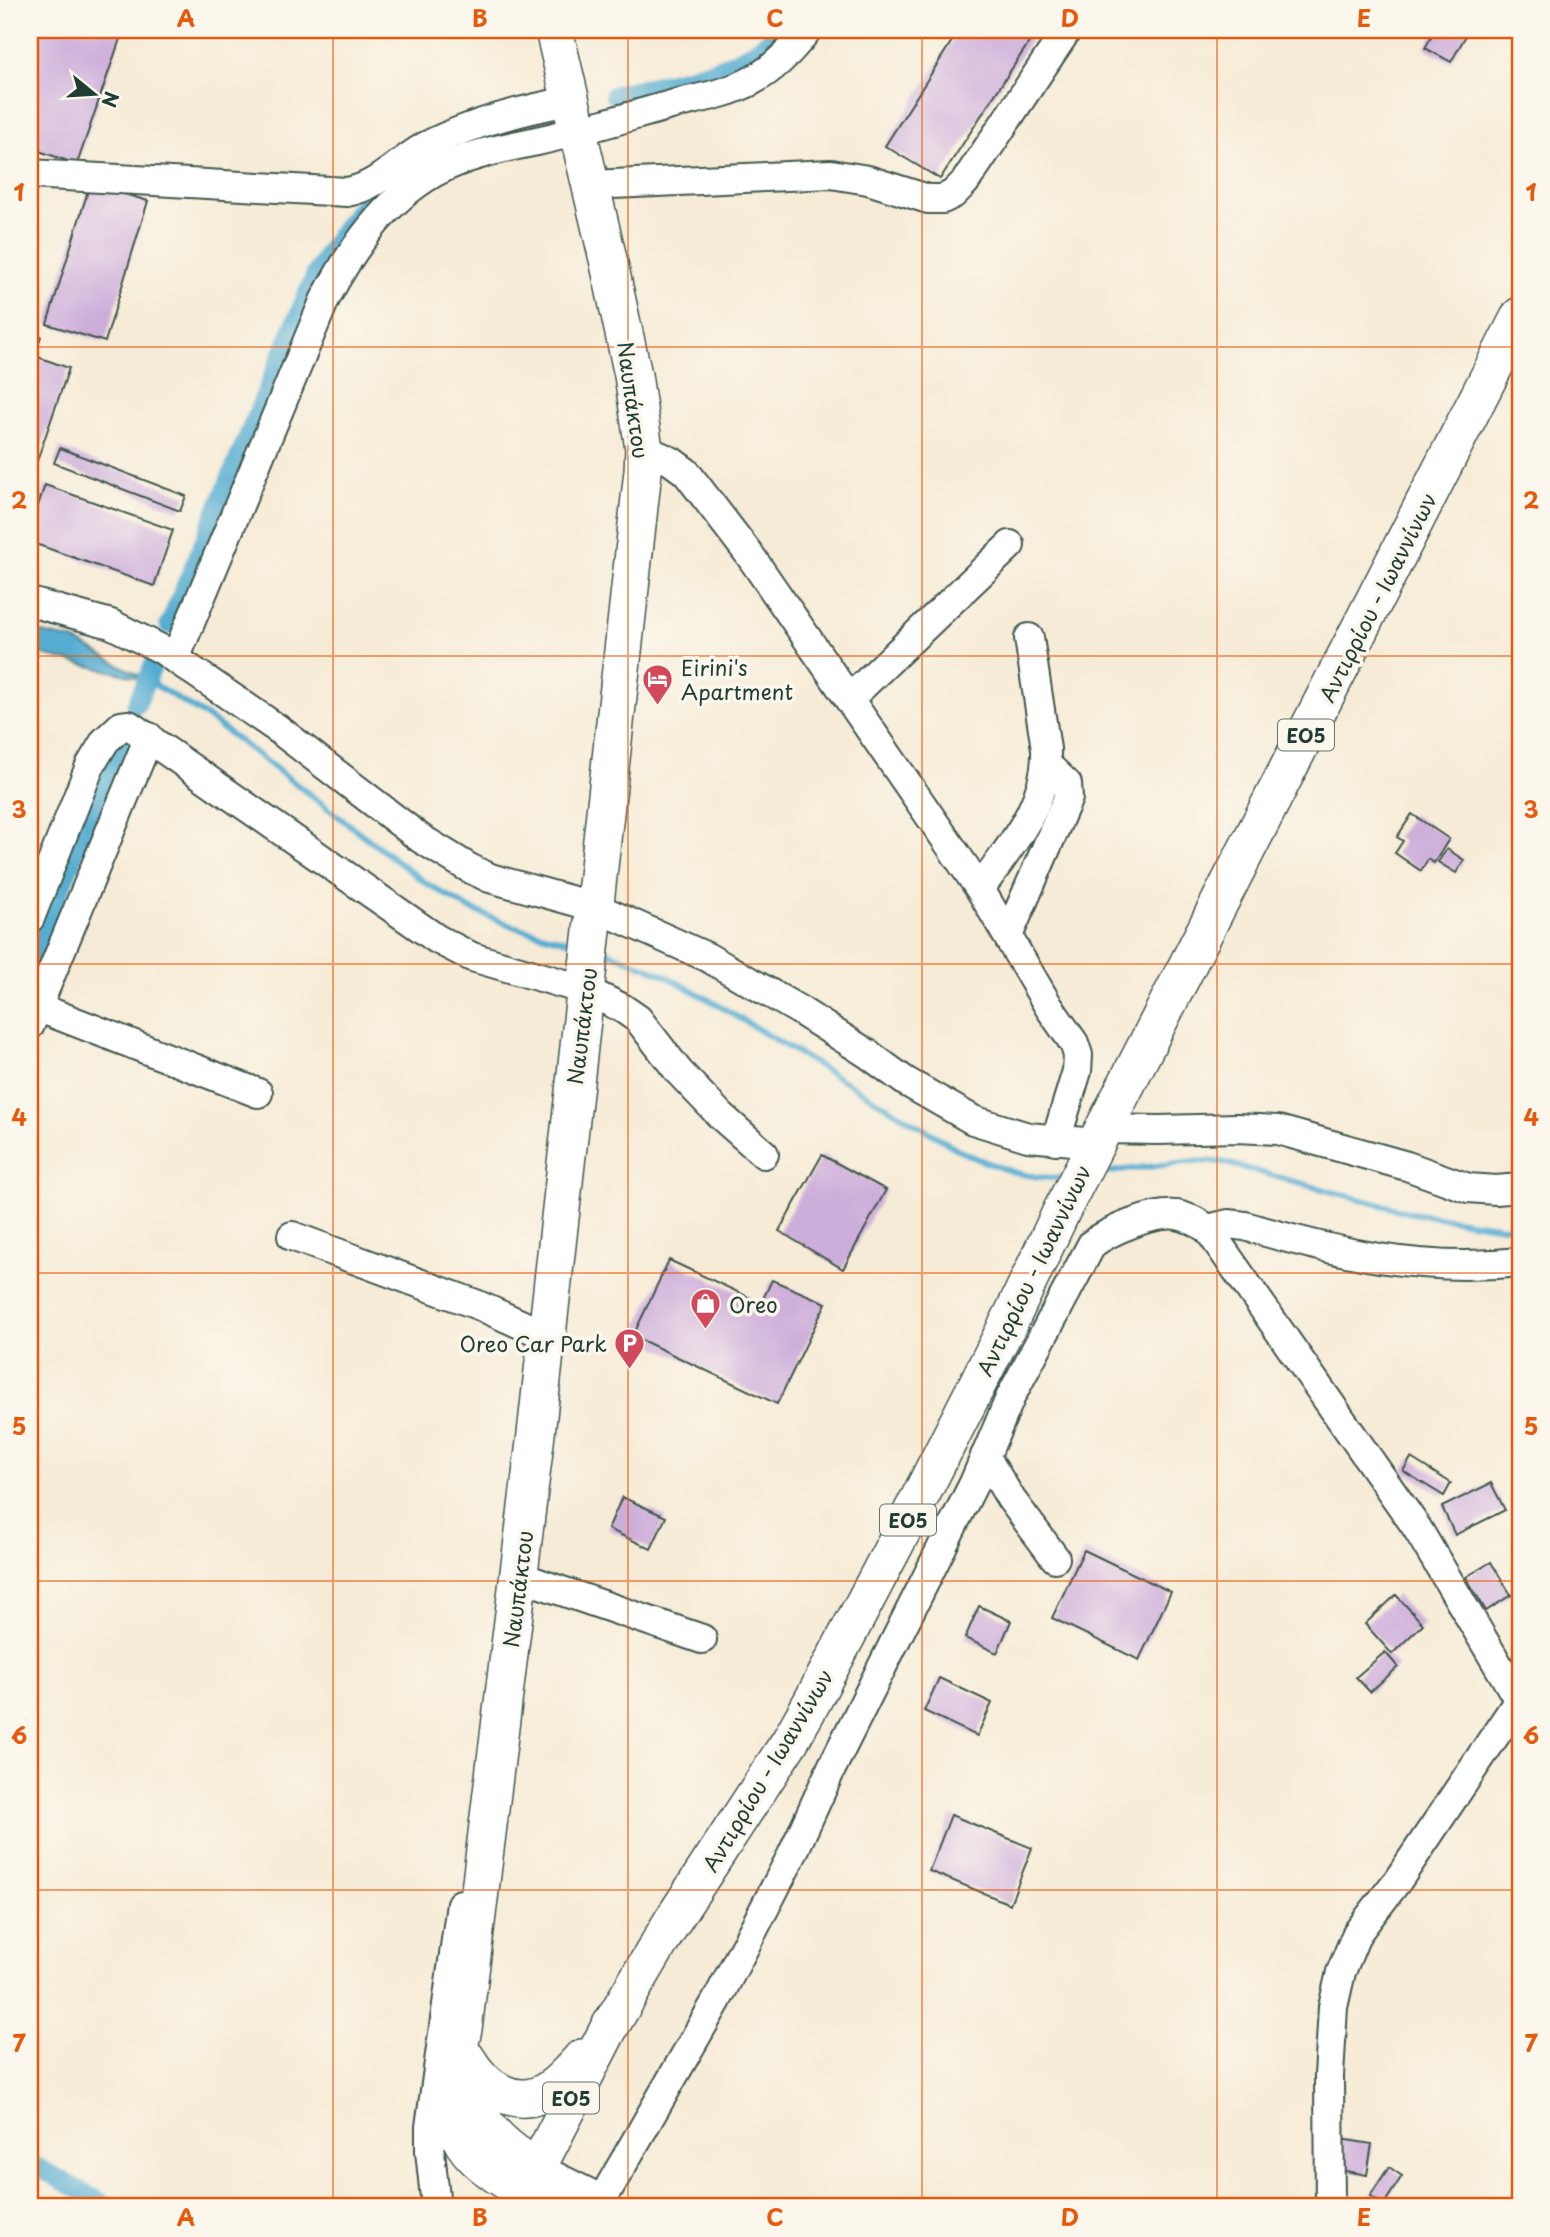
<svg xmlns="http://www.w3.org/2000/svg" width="1550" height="2237" viewBox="0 0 1550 2237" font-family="'Playpen Sans',sans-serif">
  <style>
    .water { fill: #56add2; stroke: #3a7583; stroke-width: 2 }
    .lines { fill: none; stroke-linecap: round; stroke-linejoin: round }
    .stream { stroke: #56add2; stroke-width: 6 }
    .canal { stroke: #56add2; stroke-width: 19 }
    .building { fill: #cdaeda }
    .minor-casing { stroke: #3f574c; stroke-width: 32 }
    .major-casing { stroke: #3f574c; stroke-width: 40 }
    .minor { stroke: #fff; stroke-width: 28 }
    .major { stroke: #fff; stroke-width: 37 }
    .grid { fill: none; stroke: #e8590c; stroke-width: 2; stroke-opacity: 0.55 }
    .labels { text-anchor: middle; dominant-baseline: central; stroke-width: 7; stroke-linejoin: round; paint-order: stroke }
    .shield { fill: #fbf7ec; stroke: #61756b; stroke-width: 2 }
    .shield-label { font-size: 19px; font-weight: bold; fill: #1f3d34 }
    .street-label { font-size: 21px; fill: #1f3d34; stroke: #fbf7ec }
    .poi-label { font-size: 21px; fill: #1f3d34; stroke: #fbf7ec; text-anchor: start }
    .neatline { fill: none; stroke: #e8590c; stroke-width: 2.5 }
    .grid-label { font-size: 23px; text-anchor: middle; font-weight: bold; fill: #e8590c }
  </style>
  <rect width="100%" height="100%" fill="#fbf7ec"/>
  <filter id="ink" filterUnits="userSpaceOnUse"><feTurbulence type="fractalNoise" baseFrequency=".0143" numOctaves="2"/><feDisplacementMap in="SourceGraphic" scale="14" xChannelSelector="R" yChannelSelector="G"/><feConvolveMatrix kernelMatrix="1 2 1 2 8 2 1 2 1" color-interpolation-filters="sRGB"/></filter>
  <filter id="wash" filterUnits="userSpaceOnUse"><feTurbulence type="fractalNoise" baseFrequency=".00686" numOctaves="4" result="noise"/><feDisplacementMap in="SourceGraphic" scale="28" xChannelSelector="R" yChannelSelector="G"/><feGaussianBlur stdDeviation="1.57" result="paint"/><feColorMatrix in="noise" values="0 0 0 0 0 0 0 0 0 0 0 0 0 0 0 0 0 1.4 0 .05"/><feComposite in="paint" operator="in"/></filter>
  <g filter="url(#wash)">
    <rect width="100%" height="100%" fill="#f6ebd6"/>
    <path class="water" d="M30,630L74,640L147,680L30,652Z"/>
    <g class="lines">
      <g class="stream">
        <path d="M147,680L209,718L426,883L468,908L515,927L579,944"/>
        <path d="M603,950L662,974L706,998L964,1153C997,1167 1028,1181 1066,1177"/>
        <path d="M1094,1174L1194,1161L1222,1162L1411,1213L1503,1227L1520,1224"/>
      </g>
      <g class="canal">
        <path d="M614,95C671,79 738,75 780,30"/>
        <path d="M169,625L315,275C334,240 355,210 385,183"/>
        <path d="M136,705L156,659"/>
        <path d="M30,962L123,739"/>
        <path d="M30,2163L110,2207"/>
      </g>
    </g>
    <g id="blocks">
      <g class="building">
        <path d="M30,30H123L77,164L30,148Z"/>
        <path d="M959,30H1037L940,179L885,146Z"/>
        <path d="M1435,30H1469L1451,62L1425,48Z"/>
        <path d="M90,184L148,201L105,342L47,324Z"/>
        <path d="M30,333L41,336L35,356L69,368L30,481Z"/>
        <path d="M60,448L186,496L180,511L54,463Z"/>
        <path d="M45,485L173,530L154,586L30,542V529Z"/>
        <path d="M1412,814L1449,839L1434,863L1428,859L1421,871L1395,853L1403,841L1397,837Z"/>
        <path d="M1447,849L1464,860L1456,873L1438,862Z"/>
        <path d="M822,1155L886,1190L843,1269L779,1231Z"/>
        <path d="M669,1260L761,1303L772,1280L826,1303L777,1404L633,1336Z"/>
        <path d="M1411,1458L1451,1483L1444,1496L1403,1471Z"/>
        <path d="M1491,1483L1505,1510L1455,1535L1442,1507Z"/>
        <path d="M622,1497L666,1517L651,1549L608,1529Z"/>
        <path d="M1084,1550L1171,1592L1139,1660L1052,1618Z"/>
        <path d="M1491,1562L1511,1595L1486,1611L1466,1577Z"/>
        <path d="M1396,1595L1423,1624L1392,1654L1365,1624Z"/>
        <path d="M979,1606L1011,1621L997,1653L965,1638Z"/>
        <path d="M1385,1652L1398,1667L1370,1692L1356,1677Z"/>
        <path d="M939,1678L992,1703L977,1736L924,1711Z"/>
        <path d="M951,1815L1032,1848L1010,1904L929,1871Z"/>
        <path d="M1340,2139L1372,2144L1367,2175L1335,2169Z"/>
        <path d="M1389,2167L1402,2176L1384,2204L1370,2196Z"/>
      </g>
    </g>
  </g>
  <g filter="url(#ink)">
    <use href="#blocks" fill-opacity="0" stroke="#3f574c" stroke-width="2"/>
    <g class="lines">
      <defs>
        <g id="minor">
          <path d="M30,174L347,192C378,187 400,160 426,146C471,123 521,110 570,101"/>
          <path d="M591,185L831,174L868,180L928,199H943L953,194L965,182L1067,30"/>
          <path d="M644,449L671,461L686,472L749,554L980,889L1049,1007L1074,1043L1078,1055L1077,1071L1056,1140"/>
          <path d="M30,602L111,624L161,649L278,729L420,838L469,868L490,878L595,907L707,957L799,1010L868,1054L905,1081L973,1120L1028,1137L1096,1143"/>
          <path d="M175,659L325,299C351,250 385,200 435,172C466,155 503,148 537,141C582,131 627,117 671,105C698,98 728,94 753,80C775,68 792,50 807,30"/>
          <path d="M849,699L1010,545"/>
          <path d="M980,889C1010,846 1048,804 1046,749L1029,638"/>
          <path d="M30,918L90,766L105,741L121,726L129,725L437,939L472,957L585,990L622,1008L638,1019L679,1072L721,1116L764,1154"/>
          <path d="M1008,936L1068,798L1067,784L1047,765"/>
          <path d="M37,1007L258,1093"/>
          <path d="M30,1025L149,737"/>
          <path d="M1104,1129L1158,1130L1237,1128L1278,1130L1407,1166L1468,1188L1496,1190L1520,1188"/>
          <path d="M1208,1229L1228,1224L1245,1226C1337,1253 1423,1273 1520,1262"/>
          <path d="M292,1236L478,1305L545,1335"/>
          <path d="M985,1456L1011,1499L1055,1558"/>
          <path d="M518,1576L702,1639"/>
          <path d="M536,2167L603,2200"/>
          <path d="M524,2191L556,2207"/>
          <path d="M436,2207L430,2151V2127L461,1904"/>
          <path d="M598,2207L717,2000L792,1855L832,1767L974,1483L1011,1396L1092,1244C1110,1230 1154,1212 1177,1215C1188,1217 1199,1223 1208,1229L1417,1528L1520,1702"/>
          <path d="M1330,2207L1329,2076L1333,2007L1341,1972L1357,1933L1398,1880L1519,1700"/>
        </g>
        <g id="major">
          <path d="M467,2059C484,2088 517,2112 550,2089C562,2081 572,2069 582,2058"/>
          <path d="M467,2064C471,2116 492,2141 536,2167"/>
          <path d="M524,2191C441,2147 444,2114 463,2029L536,1434L643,471L644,449L633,375L608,259L554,30"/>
          <path d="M517,2207L608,2030L673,1920L790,1741L813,1700L922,1493L1013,1314L1062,1210L1520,316"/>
        </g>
      </defs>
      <use href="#minor" class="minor-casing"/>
      <use href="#major" class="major-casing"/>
      <use href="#minor" class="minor"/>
      <use href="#major" class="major"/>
    </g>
  </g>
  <path class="grid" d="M333,30V2207M628,30V2207M922,30V2207M1217,30V2207M30,347H1520M30,656H1520M30,964H1520M30,1273H1520M30,1581H1520M30,1890H1520"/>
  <defs>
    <symbol id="hotel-pin" viewBox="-11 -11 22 30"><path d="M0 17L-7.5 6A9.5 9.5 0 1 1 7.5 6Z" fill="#d1495b" stroke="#fbf7ec"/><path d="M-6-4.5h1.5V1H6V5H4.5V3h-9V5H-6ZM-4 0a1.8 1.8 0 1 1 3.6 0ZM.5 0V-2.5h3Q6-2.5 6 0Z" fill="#fff"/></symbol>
    <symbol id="shop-pin" viewBox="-11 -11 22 30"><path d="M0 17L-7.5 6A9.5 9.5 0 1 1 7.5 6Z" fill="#d1495b" stroke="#fbf7ec"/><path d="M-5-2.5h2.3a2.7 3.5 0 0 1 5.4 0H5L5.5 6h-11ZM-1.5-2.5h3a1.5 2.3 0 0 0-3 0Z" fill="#fff"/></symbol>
    <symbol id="parking-pin" viewBox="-11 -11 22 30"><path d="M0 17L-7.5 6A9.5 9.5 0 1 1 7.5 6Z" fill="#d1495b" stroke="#fbf7ec"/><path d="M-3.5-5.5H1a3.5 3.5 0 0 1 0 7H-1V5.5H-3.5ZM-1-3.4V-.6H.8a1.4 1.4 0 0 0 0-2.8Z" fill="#fff"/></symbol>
  </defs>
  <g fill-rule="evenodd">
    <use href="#hotel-pin" x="640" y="662" width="35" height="47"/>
    <use href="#shop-pin" x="688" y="1286" width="35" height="47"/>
    <use href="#parking-pin" x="612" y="1326" width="35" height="47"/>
  </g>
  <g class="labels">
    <g class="shield">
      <rect x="1278" y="719.5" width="56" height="31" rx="5"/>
      <rect x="880" y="1504.5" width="56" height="31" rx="5"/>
      <rect x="543" y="2082.5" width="56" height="31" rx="5"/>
    </g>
    <g class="shield-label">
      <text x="1306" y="735">ΕΟ5</text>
      <text x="908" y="1520">ΕΟ5</text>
      <text x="571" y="2098">ΕΟ5</text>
    </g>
    <g class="street-label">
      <text transform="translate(634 400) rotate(82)">Ναυπάκτου</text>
      <text transform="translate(1377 597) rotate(-63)">Αντιρρίου - Ιωαννίνων</text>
      <text transform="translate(581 1026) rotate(-83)">Ναυπάκτου</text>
      <text transform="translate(1033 1270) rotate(-64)">Αντιρρίου - Ιωαννίνων</text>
      <text transform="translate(517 1589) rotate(-83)">Ναυπάκτου</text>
      <text transform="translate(767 1770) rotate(-59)">Αντιρρίου - Ιωαννίνων</text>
    </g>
    <g class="poi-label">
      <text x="681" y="667">Eirini's<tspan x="681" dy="24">Apartment</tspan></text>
      <text x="729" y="1304">Oreo</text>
      <text x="607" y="1343" text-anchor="end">Oreo Car Park</text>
    </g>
  </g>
  <rect width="1550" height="2237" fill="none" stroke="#fbf7ec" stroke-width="77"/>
  <g transform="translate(94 94) rotate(108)" stroke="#fbf7ec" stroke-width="5" paint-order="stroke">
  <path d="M0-5L12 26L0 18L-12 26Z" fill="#1f3d34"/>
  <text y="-10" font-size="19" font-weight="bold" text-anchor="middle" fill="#1f3d34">N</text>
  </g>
  <rect x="38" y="38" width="1474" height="2160" class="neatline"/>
  <g class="grid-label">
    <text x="186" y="27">A</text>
    <text x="480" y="27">B</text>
    <text x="775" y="27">C</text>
    <text x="1070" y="27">D</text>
    <text x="1364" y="27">E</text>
    <text x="19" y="201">1</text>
    <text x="1531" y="201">1</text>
    <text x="19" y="509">2</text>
    <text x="1531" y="509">2</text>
    <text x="19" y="818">3</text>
    <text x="1531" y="818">3</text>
    <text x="19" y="1126">4</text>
    <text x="1531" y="1126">4</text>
    <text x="19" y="1435">5</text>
    <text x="1531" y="1435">5</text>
    <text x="19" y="1744">6</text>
    <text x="1531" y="1744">6</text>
    <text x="19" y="2052">7</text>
    <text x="1531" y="2052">7</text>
    <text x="186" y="2226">A</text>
    <text x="480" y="2226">B</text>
    <text x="775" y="2226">C</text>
    <text x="1070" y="2226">D</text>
    <text x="1364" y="2226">E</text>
  </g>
</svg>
